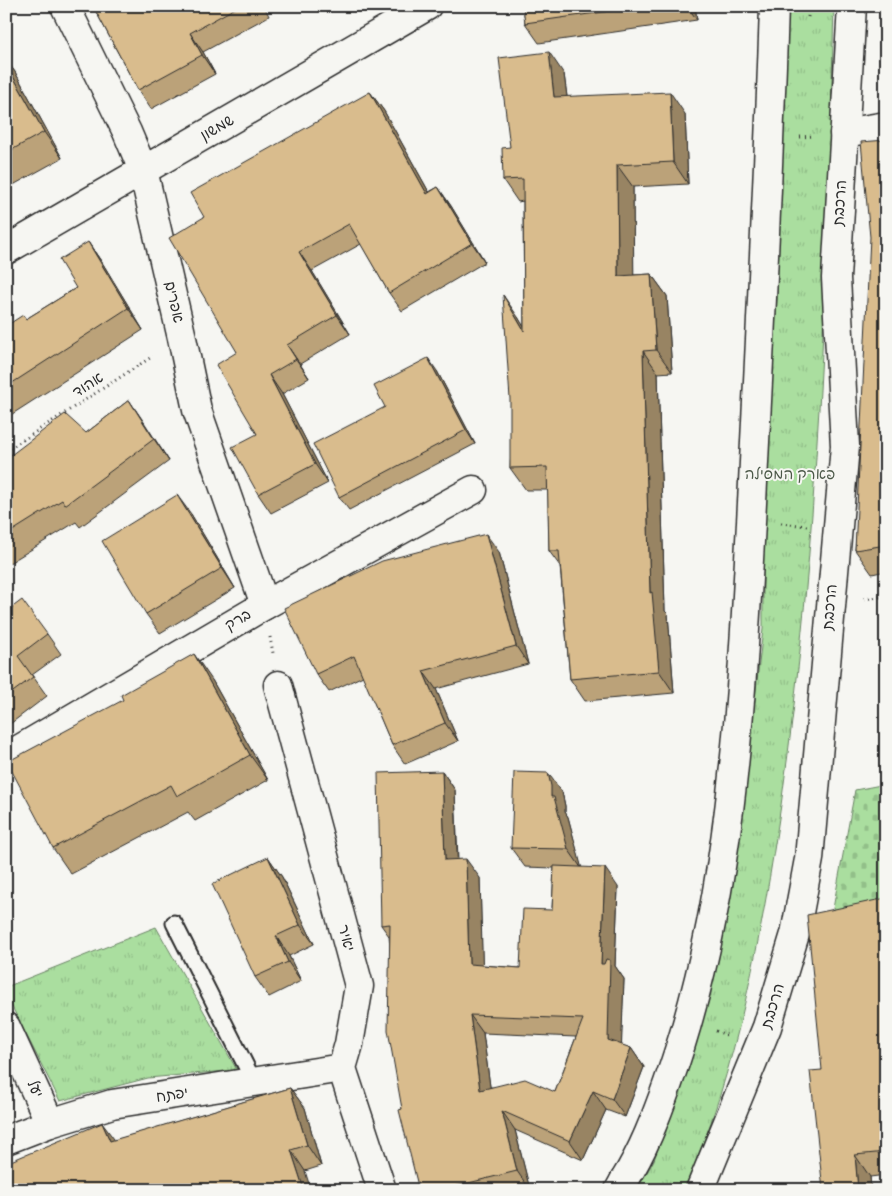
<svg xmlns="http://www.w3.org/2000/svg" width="892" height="1196" viewBox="0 0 892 1196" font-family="'Balsamiq Sans','Playpen Sans Hebrew',sans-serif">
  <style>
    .grass { fill: url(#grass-tufts); stroke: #6a8465 }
    .cemetery { fill: url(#cemetery-stones); stroke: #6a8465 }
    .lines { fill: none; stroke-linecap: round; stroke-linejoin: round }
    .lane-casing { stroke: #2b2b2b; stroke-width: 19 }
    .street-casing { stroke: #2b2b2b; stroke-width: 31 }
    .secondary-casing { stroke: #2b2b2b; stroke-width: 31 }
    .path { stroke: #2b2b2b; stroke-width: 3; stroke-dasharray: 1 4; stroke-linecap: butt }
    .lane { stroke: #f6f6f2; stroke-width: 15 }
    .street { stroke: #f6f6f2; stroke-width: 28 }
    .secondary { stroke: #f6f6f2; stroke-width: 28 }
    .wall { fill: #bba279; stroke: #2b2b2b; fill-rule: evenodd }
    .shaded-wall { fill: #988463; stroke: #2b2b2b }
    .building { fill: #d9bc8d; stroke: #2b2b2b; fill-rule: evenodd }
    .labels { text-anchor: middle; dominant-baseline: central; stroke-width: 4; stroke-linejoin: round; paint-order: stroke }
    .street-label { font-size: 15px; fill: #2b2b2b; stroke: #f6f6f2 }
    .park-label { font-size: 15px; fill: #4b5848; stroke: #f6f6f2 }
  </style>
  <defs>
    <pattern id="grass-tufts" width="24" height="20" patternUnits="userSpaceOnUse" patternTransform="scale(1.25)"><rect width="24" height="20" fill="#aade9f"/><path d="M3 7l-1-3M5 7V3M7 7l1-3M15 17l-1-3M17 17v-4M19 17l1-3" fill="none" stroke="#92bf89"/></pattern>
    <pattern id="cemetery-stones" width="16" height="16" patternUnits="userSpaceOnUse" patternTransform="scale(1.25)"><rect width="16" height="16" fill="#aade9f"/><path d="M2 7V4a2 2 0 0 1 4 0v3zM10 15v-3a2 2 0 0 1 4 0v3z" fill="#92bf89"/></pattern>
  </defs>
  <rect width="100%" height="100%" fill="#f6f6f2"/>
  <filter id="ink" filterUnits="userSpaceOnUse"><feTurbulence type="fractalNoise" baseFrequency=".02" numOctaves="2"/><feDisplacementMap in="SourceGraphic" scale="10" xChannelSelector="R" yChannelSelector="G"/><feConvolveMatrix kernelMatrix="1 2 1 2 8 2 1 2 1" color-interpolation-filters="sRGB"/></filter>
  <g filter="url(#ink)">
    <g class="grass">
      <path d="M785,6H834C827,273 819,541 781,805C762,931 737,1074 684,1190H637L654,1160L686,1069L750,742L763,629V501L777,300Z"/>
      <path d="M156,927L237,1070L148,1078L60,1101L6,995V987Z"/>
    </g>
    <path class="cemetery" d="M886,784V905L832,914L855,790Z"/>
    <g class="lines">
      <defs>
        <path id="lane" d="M174,923L254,1082"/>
        <g id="street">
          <path d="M65,6L127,132L143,170L182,338L197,410L265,605"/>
          <path d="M6,250L427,6"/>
          <path d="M278,685L359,986L349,1044L342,1068L382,1190"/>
          <path d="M6,757L265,605L473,490"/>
          <path d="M6,1027L50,1123"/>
          <path d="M6,1140L50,1123L112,1104L342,1068"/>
          <path d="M624,1181C643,1151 656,1117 668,1083C733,902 742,694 752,503C760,338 769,172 774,6"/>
        </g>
        <g id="secondary">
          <path d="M844,133L886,126"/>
          <path d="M619,1190L624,1181"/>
          <path d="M700,1190L767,1027L795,934L809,859L845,446L836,278L852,6"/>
        </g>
      </defs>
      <use href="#lane" class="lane-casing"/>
      <use href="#street" class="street-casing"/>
      <use href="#secondary" class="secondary-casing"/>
      <g class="path">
        <path d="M808,17L809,6"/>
        <path d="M800,137L814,136"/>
        <path d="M6,451L153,356"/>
        <path d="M781,523L807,526"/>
        <path d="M864,599L886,596"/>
        <path d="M270,637L273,653"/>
        <path d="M716,1031L729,1036"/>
      </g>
      <use href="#lane" class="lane"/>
      <use href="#street" class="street"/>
      <use href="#secondary" class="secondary"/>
    </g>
    <g class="wall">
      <path d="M93,6H264L269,16L203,52L215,74L151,109L138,90Z"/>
      <path d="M523,6H695L697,20L539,43L525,23Z"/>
      <path d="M6,60L15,72L62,158L6,189Z"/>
      <path d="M564,74L567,97L685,114L688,184L633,187V275L651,274L667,296L672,372L658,373L665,611L668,614L674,693L585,701L570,679L560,566L549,551L548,490H526L510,468L518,317L524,328L523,201L518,202L503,180L510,147Z"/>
      <path d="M370,92L384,111L429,192L438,187L451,206L485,262L402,311L389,293L361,244L312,271L350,334L300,364L309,378L282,394L328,483L271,513L258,494L257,434L204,217Z"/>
      <path d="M886,140V571L872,574L855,550Z"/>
      <path d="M88,242L103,264L143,330L6,418V326L26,319L76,288Z"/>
      <path d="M437,371L475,444L349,510L339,497L385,407Z"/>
      <path d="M129,400L169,461L80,527L76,522L6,565V447L11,455L86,433Z"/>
      <path d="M191,514L235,588L160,633L146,614Z"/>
      <path d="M499,552L528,664L436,689L458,741L405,764L392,745L363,676L329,692L316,674Z"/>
      <path d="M6,612L47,634L61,654L32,675L47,696L6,727Z"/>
      <path d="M212,680L268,780L195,821L188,812L71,874L53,848Z"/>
      <path d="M442,771L455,790L458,860L480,878L482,965L520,968L552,910L554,868L525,867L511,848L562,792L565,806V812L568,817L581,867L618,887L615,966L624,979L621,1045L631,1048L644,1067L625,1117L606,1110L583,1160L515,1130L530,1190H419L402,1109L389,936L381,925ZM483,1033L576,1037L555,1092L490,1087Z"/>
      <path d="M268,857L282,877L314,944L289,956L301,981L269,997L255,977Z"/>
      <path d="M886,898V1175L870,1177L871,1190H823L822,1070Z"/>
      <path d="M290,1088L305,1108L321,1166L305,1171L115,1140Z"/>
    </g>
    <g class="shaded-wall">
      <path d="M687,6H695L697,20Z"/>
      <path d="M190,33L203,52L215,74L202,55Z"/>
      <path d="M549,52L564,74L570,119L554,97Z"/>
      <path d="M6,60L15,72L62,158L44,132L6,64Z"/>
      <path d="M370,92L384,111L440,212L427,194Z"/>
      <path d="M670,92L685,114L688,184L673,162Z"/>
      <path d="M617,165L633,187L634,298L618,276Z"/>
      <path d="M438,187L451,206L485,262L472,243Z"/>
      <path d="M88,242L103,264L143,330L128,308Z"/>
      <path d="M299,252L312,271L350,334L337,315Z"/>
      <path d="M651,274L667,296L672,372L656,350Z"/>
      <path d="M503,295L518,317L540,353L524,331Z"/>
      <path d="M287,345L300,364L309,378L296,359Z"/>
      <path d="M643,351L658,373L665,611L668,614L674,693L659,671L650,593Z"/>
      <path d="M428,358L437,371L475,444L466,430Z"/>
      <path d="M269,375L282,394L328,483L315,464Z"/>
      <path d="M129,400L144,422L169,461L154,439Z"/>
      <path d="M177,495L191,514L235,588L222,568Z"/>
      <path d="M486,534L499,552L528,664L516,646Z"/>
      <path d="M194,654L212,680L268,780L250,755Z"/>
      <path d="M423,671L436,689L458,741L445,723Z"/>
      <path d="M442,771L455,790L458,879L445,860Z"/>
      <path d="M548,773L562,792L565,806V812L568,817L582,869L568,849L551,797Z"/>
      <path d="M268,857L282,877L314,944L300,925Z"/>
      <path d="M466,859L480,878L483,983L469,964Z"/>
      <path d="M605,868L618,887L615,966L624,979L621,1058L608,1040L601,964Z"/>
      <path d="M276,936L289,956L301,981L288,962Z"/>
      <path d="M470,1015L483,1033L493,1109L480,1090Z"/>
      <path d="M631,1048L644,1067L625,1117L612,1099Z"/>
      <path d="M290,1088L305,1108L321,1166L307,1145Z"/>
      <path d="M593,1091L606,1110L583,1160L570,1141Z"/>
      <path d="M502,1111L515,1130L530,1190L517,1171Z"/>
      <path d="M102,1123L117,1143L110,1141Z"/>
      <path d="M291,1150L305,1171L311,1190H304Z"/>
      <path d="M855,1155L870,1177L871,1190H858Z"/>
    </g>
    <g class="building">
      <path d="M93,6H239L190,33L202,55L138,90Z"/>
      <path d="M523,6H646L525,23Z"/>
      <path d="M549,52L554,97L670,92L673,162L617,165L618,276L651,274L656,350L643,351L650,593L652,592L659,671L570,679L559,551H549L547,467L510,468V399L503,295L524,331L523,179L503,180L502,148L510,147L499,58Z"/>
      <path d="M6,64L44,132L6,153Z"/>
      <path d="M370,92L427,194L438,187L472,243L389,293L349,224L299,252L337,315L287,345L296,359L269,375L315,464L258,494L232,447L257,434L216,365L237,352L169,238L204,217L190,193Z"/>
      <path d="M886,140V545L855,550L870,237L861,142Z"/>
      <path d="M88,242L128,308L6,387V326L23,315L26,319L76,288L59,260Z"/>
      <path d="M428,358L466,430L339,497L313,444L385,407L374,386Z"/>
      <path d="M129,400L154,439L65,505L62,500L6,535V447L11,455L65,414L86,433Z"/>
      <path d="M177,495L222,568L146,614L102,541Z"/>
      <path d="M486,534L516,646L423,671L445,723L392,745L354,656L316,674L284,608L382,561Z"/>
      <path d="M22,600L47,634L18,656L33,677L6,697V612Z"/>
      <path d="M194,654L250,755L177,796L171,785L53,848L7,762L123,700L121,695Z"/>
      <path d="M442,771L445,860L466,859L469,964L520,968L523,909L552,910L554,866L605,868L601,964H604L606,959L610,960L608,1040L631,1048L612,1099L593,1091L570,1141L502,1111L517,1171L440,1190H419L399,1110L402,1109L388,1030L390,924L381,925L378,773ZM470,1015L583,1019L555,1092L525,1079L480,1090Z"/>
      <path d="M514,772L548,773L551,786V797H554L568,849L511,848Z"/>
      <path d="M268,857L300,925L276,936L288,962L255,977L212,884Z"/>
      <path d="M886,898V1152L855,1155L858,1190H823L810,1071L822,1070L807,915Z"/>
      <path d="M290,1088L307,1145L291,1150L304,1190H6V1163L102,1123L110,1141Z"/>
    </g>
  </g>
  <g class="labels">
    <g class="street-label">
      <text transform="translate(217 128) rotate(-30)">שמשון</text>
      <text transform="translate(840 203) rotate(-86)">הרכבת</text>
      <text transform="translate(174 302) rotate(77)">אפרים</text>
      <text transform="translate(88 385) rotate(-33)">אהוד</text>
      <text transform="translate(830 607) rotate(-85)">הרכבת</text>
      <text transform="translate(238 620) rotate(-30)">ברק</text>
      <text transform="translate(346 938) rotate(75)">יאיר</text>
      <text transform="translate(773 1006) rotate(-73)">הרכבת</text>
      <text transform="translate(35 1089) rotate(65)">יעל</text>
      <text transform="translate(172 1095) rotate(-9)">יפתח</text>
    </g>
    <g class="park-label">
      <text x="790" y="474">פארק המסילה</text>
    </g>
  </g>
  <rect width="892" height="1196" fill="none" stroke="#f6f6f2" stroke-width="25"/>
  <rect x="12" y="12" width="867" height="1171" fill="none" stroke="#2b2b2b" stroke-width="2" filter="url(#ink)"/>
</svg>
